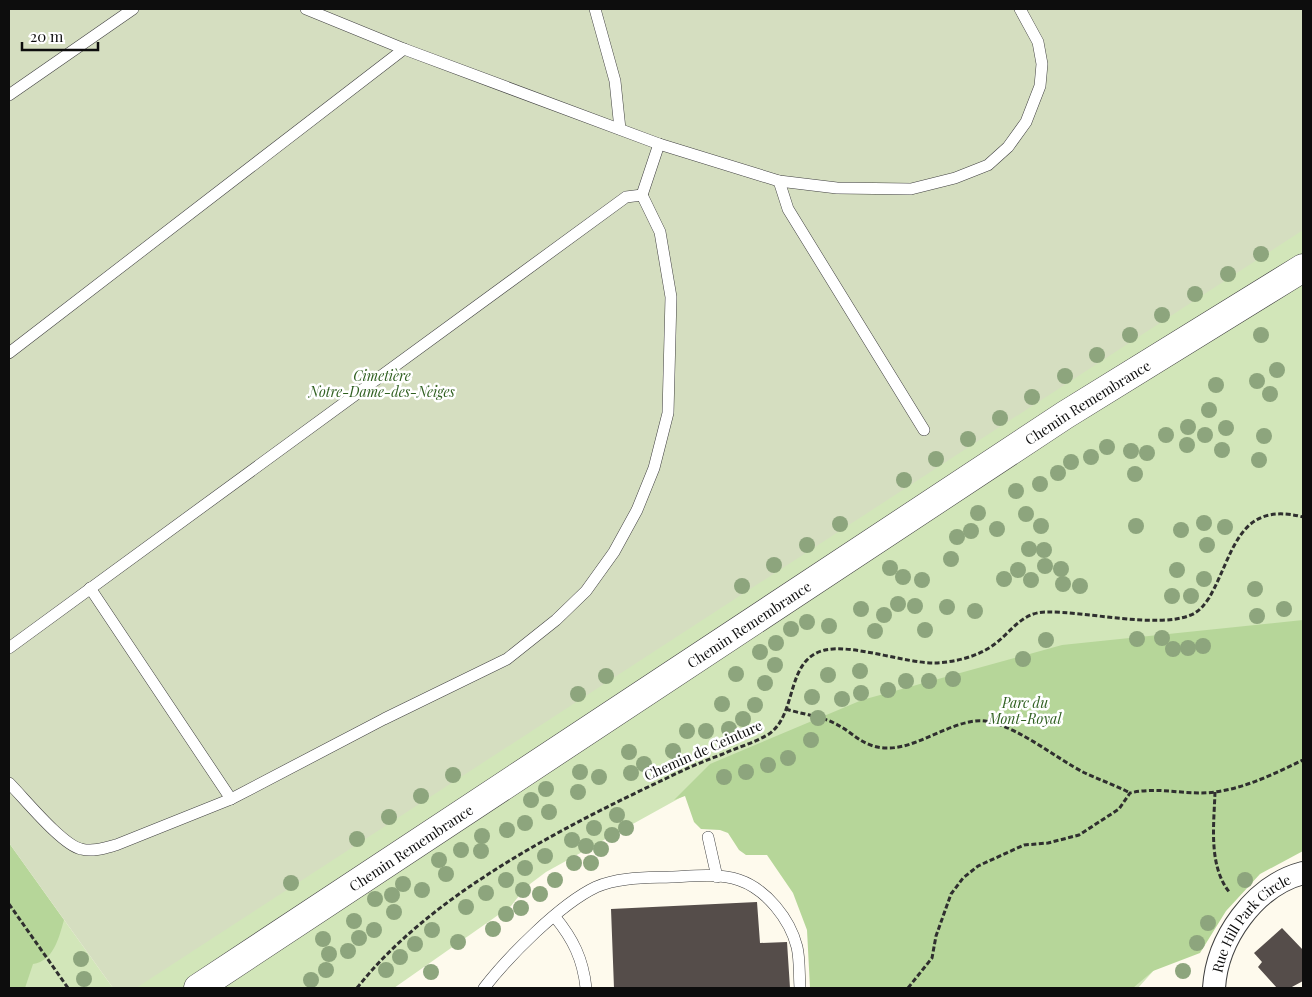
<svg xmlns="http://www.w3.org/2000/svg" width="1312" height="997" viewBox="0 0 1312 997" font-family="'Playfair Display',serif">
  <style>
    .green { fill: #d2e6b9 }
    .forest { fill: #b6d699 }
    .cemetery { fill: #d5dec0 }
    .building { fill: #554d4a }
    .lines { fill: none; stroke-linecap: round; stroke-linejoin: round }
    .service-casing { stroke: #404040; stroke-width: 12 }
    .minor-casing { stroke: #404040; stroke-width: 24 }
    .tertiary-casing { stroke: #404040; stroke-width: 29 }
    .path { stroke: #2f2f2f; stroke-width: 3; stroke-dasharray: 5 2.5; stroke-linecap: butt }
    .service { stroke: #fff; stroke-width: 11 }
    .minor { stroke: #fff; stroke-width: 22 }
    .tertiary { stroke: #fff; stroke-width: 28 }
    .tree { fill: #8da57d }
    .labels { text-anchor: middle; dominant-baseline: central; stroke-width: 5; stroke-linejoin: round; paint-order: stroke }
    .park-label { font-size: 14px; font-style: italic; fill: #306021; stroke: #fff }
    .street-label { font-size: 14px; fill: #0d0d0d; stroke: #fff }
  </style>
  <rect width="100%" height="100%" fill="#fefaed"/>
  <g class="green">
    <path d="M1303,213V847L1235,880L1138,988H870L743,763L546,872L526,887L511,906L394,988H127Z"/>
    <path d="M9,843L113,988H9Z"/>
  </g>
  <g class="forest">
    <path d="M1303,620V851L1260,874L1226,911L1200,953L1153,971L1133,988H810L807,930L793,893L767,855H746L739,850L728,833L720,830L701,829L694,822L685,796L674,800L710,764L862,700L1062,645Z"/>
    <path d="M9,843L64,920C59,937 54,961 33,964L25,988H9Z"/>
  </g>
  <path class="cemetery" d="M9,9H1303V230L136,988H113L9,843Z"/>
  <g class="building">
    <path d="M757,902L760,943L787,942L790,988H614L611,909Z"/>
    <path d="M1282,928L1303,950V981L1290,988H1277L1258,967L1262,962L1254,953Z"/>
  </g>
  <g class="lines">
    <defs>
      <g id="service">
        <path d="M306,9L404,49L659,144L779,181L837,188L911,189L955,178L988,165L1008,147L1026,122L1040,86L1042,64L1038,42L1020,9"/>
        <path d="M595,9L615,81L620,129"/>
        <path d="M9,95L133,9"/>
        <path d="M779,181L788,209L924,430"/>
        <path d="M9,353L404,49"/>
        <path d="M90,588L231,799"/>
        <path d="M9,648L626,197L642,195L659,144"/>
        <path d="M9,783C24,798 62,845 81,849C93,852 105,848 116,845L231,799L384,719L507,659L556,620L586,591L614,552L637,510L654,468L668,413L671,297L660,232L642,195"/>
        <path d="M708,837L717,877"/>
        <path d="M555,917C573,939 583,959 586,988"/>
        <path d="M484,988C508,957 560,904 596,887C619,877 646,878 671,877C693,876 718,873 739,880C766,889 790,919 797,947C800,960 799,975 800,988"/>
      </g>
      <g id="minor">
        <path id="s1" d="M1214,988C1217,939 1254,886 1303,873"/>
      </g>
      <g id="tertiary">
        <path id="s2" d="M198,988L1065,415L1303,268"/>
      </g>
    </defs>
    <use href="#service" class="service-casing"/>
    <use href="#minor" class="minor-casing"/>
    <use href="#tertiary" class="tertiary-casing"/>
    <g class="path">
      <path d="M786,709C801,714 820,716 834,723C853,732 861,746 884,748C914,750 944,725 975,721C1007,717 1056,759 1085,773C1100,780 1115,785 1130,793"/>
      <path d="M1215,792C1214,825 1208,866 1230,893"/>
      <path d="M9,904L68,988"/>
      <path d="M357,988C430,895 561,828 667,778C685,769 704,761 723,754C738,747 754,743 769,734C798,714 785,659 825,650C854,644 903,663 935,663C955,662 976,657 992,646C1011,633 1021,612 1046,612C1086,611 1157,629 1191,615C1200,611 1204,605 1209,598C1234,555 1237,500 1303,517"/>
      <path d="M908,988L932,958L936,936L951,894L963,878L978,866L1024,845L1048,843L1079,835L1119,809L1130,793C1159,786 1188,796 1215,792C1246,788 1276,773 1303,760"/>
    </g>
    <use href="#service" class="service"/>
    <use href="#minor" class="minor"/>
    <use href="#tertiary" class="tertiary"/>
  </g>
  <g class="tree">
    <circle cx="1261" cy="254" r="8"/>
    <circle cx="1228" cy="274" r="8"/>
    <circle cx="1195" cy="294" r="8"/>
    <circle cx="1162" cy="315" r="8"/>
    <circle cx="1130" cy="335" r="8"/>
    <circle cx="1261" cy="335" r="8"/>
    <circle cx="1097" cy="355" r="8"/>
    <circle cx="1277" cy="370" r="8"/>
    <circle cx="1065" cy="376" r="8"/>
    <circle cx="1257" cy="381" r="8"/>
    <circle cx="1216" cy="385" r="8"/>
    <circle cx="1270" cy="394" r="8"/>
    <circle cx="1032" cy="397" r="8"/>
    <circle cx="1209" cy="410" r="8"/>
    <circle cx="1000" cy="418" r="8"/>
    <circle cx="1188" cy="427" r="8"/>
    <circle cx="1226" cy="428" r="8"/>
    <circle cx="1166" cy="435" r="8"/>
    <circle cx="1205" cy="435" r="8"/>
    <circle cx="1264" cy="436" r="8"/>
    <circle cx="968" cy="439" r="8"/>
    <circle cx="1187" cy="445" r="8"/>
    <circle cx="1107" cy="447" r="8"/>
    <circle cx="1222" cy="450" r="8"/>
    <circle cx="1131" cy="451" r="8"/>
    <circle cx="1147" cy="453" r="8"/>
    <circle cx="1091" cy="457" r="8"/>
    <circle cx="936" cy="459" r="8"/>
    <circle cx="1259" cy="460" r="8"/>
    <circle cx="1071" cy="462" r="8"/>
    <circle cx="1058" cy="473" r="8"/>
    <circle cx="1135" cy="474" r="8"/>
    <circle cx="904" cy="480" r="8"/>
    <circle cx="1040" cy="484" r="8"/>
    <circle cx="1016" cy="491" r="8"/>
    <circle cx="978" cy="513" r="8"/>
    <circle cx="1026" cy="514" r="8"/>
    <circle cx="1204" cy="523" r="8"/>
    <circle cx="840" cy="524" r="8"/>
    <circle cx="1041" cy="526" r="8"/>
    <circle cx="1136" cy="526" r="8"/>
    <circle cx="1225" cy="527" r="8"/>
    <circle cx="997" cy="529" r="8"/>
    <circle cx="1181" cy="530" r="8"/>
    <circle cx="971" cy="531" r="8"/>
    <circle cx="957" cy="537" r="8"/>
    <circle cx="807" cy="545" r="8"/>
    <circle cx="1207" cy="545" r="8"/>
    <circle cx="1029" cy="549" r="8"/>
    <circle cx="1044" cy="550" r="8"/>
    <circle cx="951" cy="559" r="8"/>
    <circle cx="774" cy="565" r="8"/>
    <circle cx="1045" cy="566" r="8"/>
    <circle cx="890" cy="568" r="8"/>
    <circle cx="1061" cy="569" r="8"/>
    <circle cx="1018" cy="570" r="8"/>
    <circle cx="1177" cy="570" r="8"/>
    <circle cx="903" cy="577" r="8"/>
    <circle cx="1004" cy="579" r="8"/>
    <circle cx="1204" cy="579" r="8"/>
    <circle cx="922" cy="580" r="8"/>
    <circle cx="1031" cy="580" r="8"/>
    <circle cx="1063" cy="584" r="8"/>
    <circle cx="742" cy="586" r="8"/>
    <circle cx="1080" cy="586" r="8"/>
    <circle cx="1255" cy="589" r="8"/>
    <circle cx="1172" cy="596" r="8"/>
    <circle cx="1191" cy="596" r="8"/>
    <circle cx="898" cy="604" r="8"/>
    <circle cx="915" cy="606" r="8"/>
    <circle cx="947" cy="607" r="8"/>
    <circle cx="861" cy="609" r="8"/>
    <circle cx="1284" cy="609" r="8"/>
    <circle cx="975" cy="611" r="8"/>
    <circle cx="884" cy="615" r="8"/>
    <circle cx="1257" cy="616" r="8"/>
    <circle cx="807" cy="622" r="8"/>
    <circle cx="829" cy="626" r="8"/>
    <circle cx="791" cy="629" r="8"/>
    <circle cx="925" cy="630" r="8"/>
    <circle cx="875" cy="631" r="8"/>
    <circle cx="1162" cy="638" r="8"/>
    <circle cx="1137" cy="639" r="8"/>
    <circle cx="1046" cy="640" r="8"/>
    <circle cx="776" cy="643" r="8"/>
    <circle cx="1203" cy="646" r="8"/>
    <circle cx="1188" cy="648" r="8"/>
    <circle cx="1173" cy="649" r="8"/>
    <circle cx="760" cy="652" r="8"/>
    <circle cx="1023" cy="659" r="8"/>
    <circle cx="775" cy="665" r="8"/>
    <circle cx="860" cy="671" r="8"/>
    <circle cx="736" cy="674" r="8"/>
    <circle cx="828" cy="675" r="8"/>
    <circle cx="606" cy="676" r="8"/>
    <circle cx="953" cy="679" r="8"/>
    <circle cx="906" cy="681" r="8"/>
    <circle cx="929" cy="681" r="8"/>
    <circle cx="765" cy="683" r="8"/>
    <circle cx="888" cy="690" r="8"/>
    <circle cx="861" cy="693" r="8"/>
    <circle cx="578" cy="694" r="8"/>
    <circle cx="812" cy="697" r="8"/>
    <circle cx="842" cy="699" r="8"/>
    <circle cx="722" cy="704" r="8"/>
    <circle cx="755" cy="705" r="8"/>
    <circle cx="818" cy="718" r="8"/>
    <circle cx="743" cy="719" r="8"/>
    <circle cx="729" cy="729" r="8"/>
    <circle cx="687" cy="731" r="8"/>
    <circle cx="706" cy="731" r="8"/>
    <circle cx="811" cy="740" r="8"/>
    <circle cx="673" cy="751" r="8"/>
    <circle cx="629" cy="752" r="8"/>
    <circle cx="788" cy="758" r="8"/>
    <circle cx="644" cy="764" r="8"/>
    <circle cx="768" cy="765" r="8"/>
    <circle cx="580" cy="772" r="8"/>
    <circle cx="746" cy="772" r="8"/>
    <circle cx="631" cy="773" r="8"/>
    <circle cx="453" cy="775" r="8"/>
    <circle cx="599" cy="777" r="8"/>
    <circle cx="724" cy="777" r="8"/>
    <circle cx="546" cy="789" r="8"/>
    <circle cx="578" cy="792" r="8"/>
    <circle cx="421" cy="796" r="8"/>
    <circle cx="531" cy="800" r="8"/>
    <circle cx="549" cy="812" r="8"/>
    <circle cx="617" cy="815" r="8"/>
    <circle cx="389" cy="817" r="8"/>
    <circle cx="525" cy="823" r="8"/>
    <circle cx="594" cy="828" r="8"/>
    <circle cx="626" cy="828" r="8"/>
    <circle cx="507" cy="830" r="8"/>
    <circle cx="612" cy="835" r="8"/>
    <circle cx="482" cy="836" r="8"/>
    <circle cx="357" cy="839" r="8"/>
    <circle cx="572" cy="840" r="8"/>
    <circle cx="586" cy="846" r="8"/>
    <circle cx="601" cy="849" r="8"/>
    <circle cx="461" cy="850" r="8"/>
    <circle cx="481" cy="851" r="8"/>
    <circle cx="545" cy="856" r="8"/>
    <circle cx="439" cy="860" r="8"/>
    <circle cx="574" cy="863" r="8"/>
    <circle cx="591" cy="863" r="8"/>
    <circle cx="525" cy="868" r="8"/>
    <circle cx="446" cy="874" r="8"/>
    <circle cx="506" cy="880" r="8"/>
    <circle cx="555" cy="880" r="8"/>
    <circle cx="1245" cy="880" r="8"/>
    <circle cx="291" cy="883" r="8"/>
    <circle cx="403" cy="884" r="8"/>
    <circle cx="422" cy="890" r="8"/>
    <circle cx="523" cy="890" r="8"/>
    <circle cx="486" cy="893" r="8"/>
    <circle cx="540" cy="894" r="8"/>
    <circle cx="392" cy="895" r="8"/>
    <circle cx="375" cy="899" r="8"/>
    <circle cx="466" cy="907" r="8"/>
    <circle cx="521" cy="908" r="8"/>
    <circle cx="394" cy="912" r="8"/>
    <circle cx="506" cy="914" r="8"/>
    <circle cx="354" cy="921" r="8"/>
    <circle cx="1208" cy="923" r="8"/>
    <circle cx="493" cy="929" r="8"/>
    <circle cx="374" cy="930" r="8"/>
    <circle cx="432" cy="930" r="8"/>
    <circle cx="359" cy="938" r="8"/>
    <circle cx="323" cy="939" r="8"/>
    <circle cx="458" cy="942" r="8"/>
    <circle cx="1197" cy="943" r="8"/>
    <circle cx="415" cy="944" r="8"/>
    <circle cx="348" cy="951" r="8"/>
    <circle cx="329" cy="954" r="8"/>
    <circle cx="400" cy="957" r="8"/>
    <circle cx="81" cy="959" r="8"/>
    <circle cx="326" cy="970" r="8"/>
    <circle cx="386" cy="970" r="8"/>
    <circle cx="1183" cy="971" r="8"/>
    <circle cx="431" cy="972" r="8"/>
    <circle cx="84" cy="979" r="8"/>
    <circle cx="311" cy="980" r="8"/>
  </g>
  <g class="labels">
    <g class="park-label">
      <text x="382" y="375">Cimetière<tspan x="382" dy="16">Notre-Dame-des-Neiges</tspan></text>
      <text x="1025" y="702">Parc du<tspan x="1025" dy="16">Mont-Royal</tspan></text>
    </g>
    <g class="street-label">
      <text stroke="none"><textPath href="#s2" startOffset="1065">Chemin Remembrance</textPath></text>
      <text stroke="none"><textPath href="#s2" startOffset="660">Chemin Remembrance</textPath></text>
      <text transform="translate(703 750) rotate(-24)">Chemin de Ceinture</text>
      <text stroke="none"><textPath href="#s2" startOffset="255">Chemin Remembrance</textPath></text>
      <text stroke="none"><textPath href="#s1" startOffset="78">Rue Hill Park Circle</textPath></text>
    </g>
  </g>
  <rect width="1312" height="997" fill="none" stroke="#0d0d0d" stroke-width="20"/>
  <path d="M22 42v8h76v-8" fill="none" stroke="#0d0d0d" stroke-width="2.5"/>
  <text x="30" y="42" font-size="15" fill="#0d0d0d" stroke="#ffffff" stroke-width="4" paint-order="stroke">20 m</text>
</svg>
